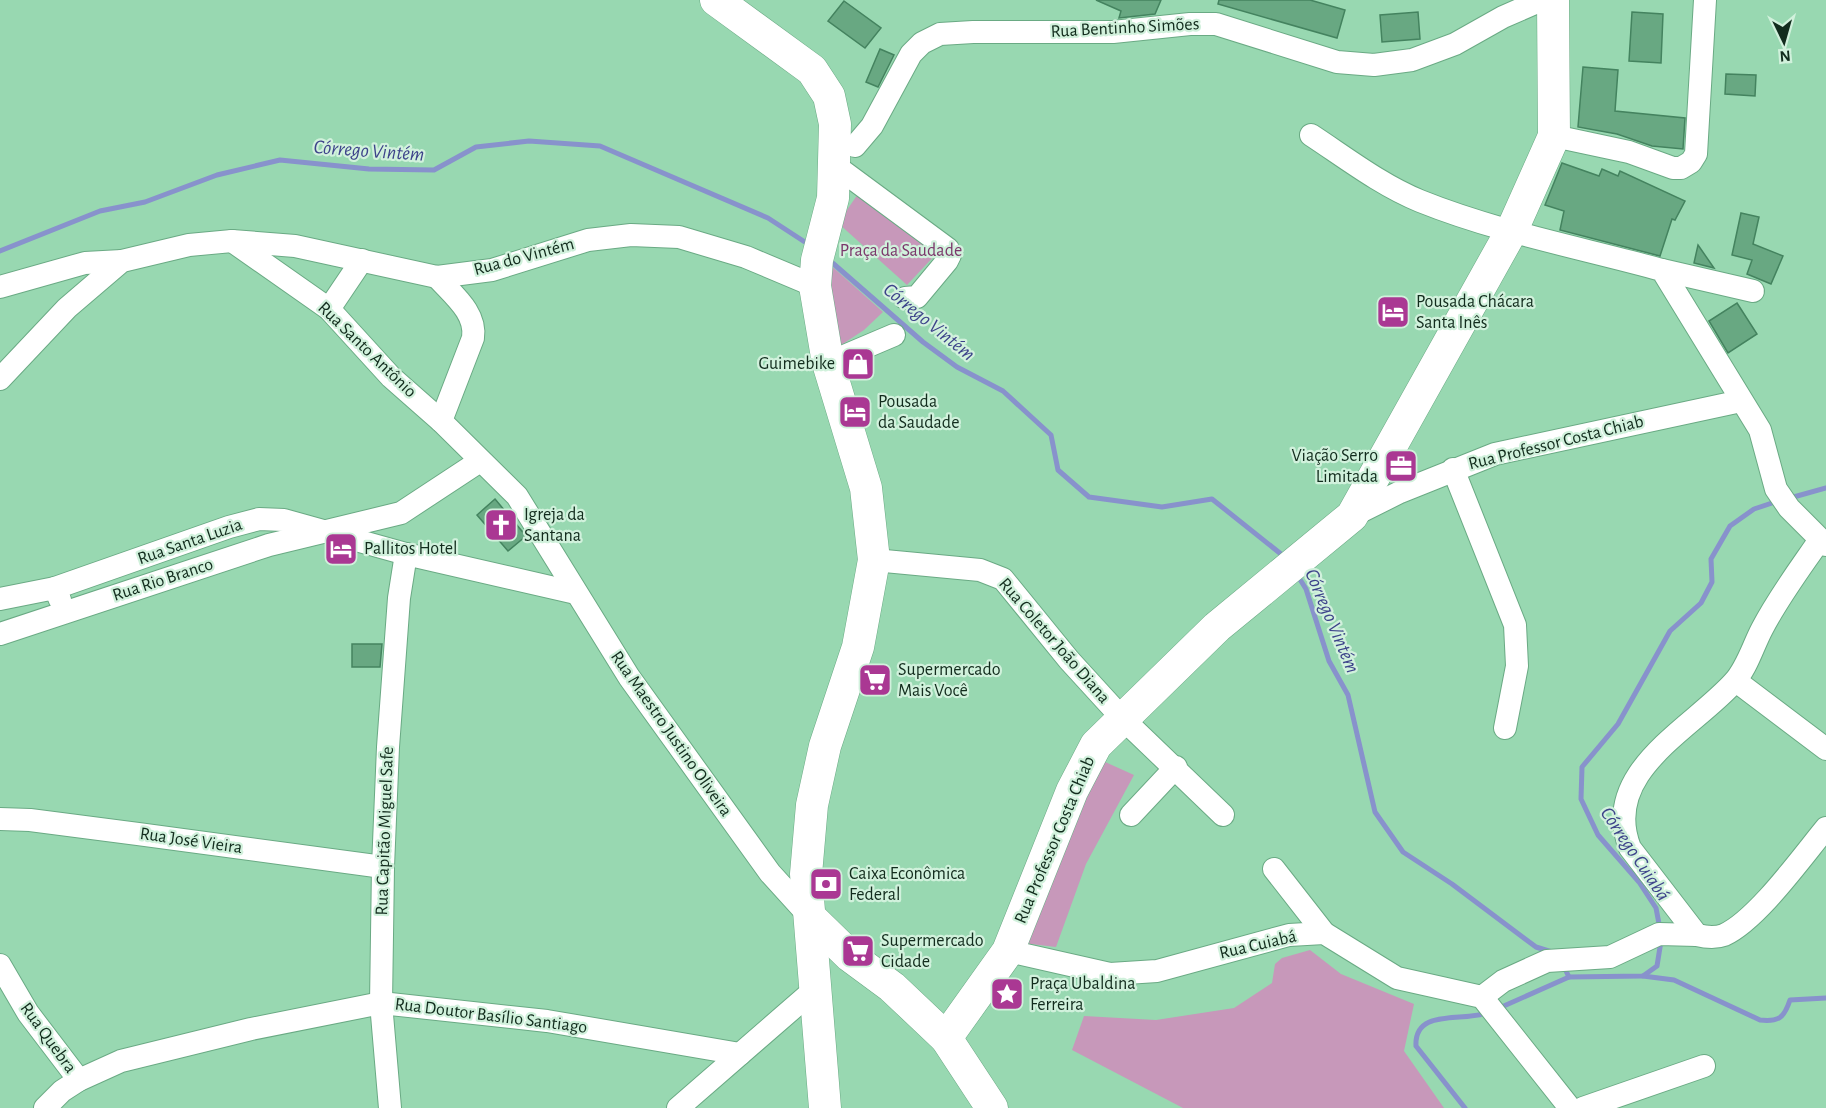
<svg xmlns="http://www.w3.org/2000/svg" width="1826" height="1108" viewBox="0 0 1826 1108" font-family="'Alegreya Sans',sans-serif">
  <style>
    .green { fill: #c798ba }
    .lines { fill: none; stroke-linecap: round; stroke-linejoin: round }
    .stream { stroke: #8892cc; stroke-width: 5 }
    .building { fill: #68a882; stroke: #44835f; stroke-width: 1.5 }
    .street-casing { stroke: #6aaa84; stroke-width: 24 }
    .secondary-casing { stroke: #6aaa84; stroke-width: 33 }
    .street { stroke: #fff; stroke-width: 22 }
    .secondary { stroke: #fff; stroke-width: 32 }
    .labels { text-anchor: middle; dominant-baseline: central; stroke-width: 4.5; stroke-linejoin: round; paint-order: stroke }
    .street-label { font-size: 18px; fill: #122c1d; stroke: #d1f1dc }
    .park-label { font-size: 18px; fill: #7b376b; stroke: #d1f1dc }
    .poi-label { font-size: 18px; fill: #122c1d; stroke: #d1f1dc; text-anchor: start }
    .water-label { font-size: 20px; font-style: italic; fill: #3d438a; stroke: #d1f1dc }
  </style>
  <rect width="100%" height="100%" fill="#98d8b1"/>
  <g class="green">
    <path d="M860,191L937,253L907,285L838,223Z"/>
    <path d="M827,262L883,312L864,330L835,349Z"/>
    <path d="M1103,761L1134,775L1086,864L1056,947L1022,943L1056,856Z"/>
    <path d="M1310,950L1341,974L1414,1004L1404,1051L1444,1108H1183L1072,1050L1084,1016L1156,1020L1234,1008L1272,983L1275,964L1282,958Z"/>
  </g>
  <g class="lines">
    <g class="stream">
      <path d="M0,251L100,211L145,202L217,175L280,160L369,169L434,170L476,147L529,141L600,146L768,218L811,246"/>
      <path d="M828,259L923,342L957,367L1003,391L1051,435L1058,470L1089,497L1162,507L1212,499L1286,558"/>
      <path d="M1790,498L1826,488"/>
      <path d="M1296,573L1306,589L1329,661L1348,695L1375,812L1403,852L1452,884L1536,947L1552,952"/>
      <path d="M1660,929L1656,908L1639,882L1598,835L1581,799L1582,767L1618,724L1670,631L1701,603L1712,582L1711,559L1730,526L1754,509L1778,501"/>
      <path d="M1563,965L1569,977"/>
      <path d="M1643,976L1674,980L1760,1020C1779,1022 1784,1018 1790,1000L1826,998"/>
      <path d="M1497,1009L1569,977L1643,976L1657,966L1661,941"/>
      <path d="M1465,1108L1416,1046C1414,1007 1465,1023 1489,1012"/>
    </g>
  </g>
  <g class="building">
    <path d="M1096,0H1161L1155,14L1119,18L1121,11Z"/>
    <path d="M1219,0H1310L1345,10L1337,38L1218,4Z"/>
    <path d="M844,1L881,28L865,48L828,21Z"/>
    <path d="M1418,12L1420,39L1382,42L1380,15Z"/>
    <path d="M1632,12L1663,14L1661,63L1629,61Z"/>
    <path d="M880,49L894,55L878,87L866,82Z"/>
    <path d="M1583,67L1618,70L1615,111L1685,118L1683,149L1652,146L1617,134L1578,127Z"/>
    <path d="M1726,74L1756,75L1755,96L1725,94Z"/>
    <path d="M1562,163L1599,176L1602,169L1618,176L1620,171L1685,201L1675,220L1672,219L1660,256L1560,230L1564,211L1545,205Z"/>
    <path d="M1741,213L1759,217L1753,244L1783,256L1771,284L1747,274L1752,260L1732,255Z"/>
    <path d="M1698,245L1714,268L1694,263Z"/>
    <path d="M1737,303L1757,334L1728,353L1709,321Z"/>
    <path d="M495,499L526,536L508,551L477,515Z"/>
    <path d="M352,644H382L380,667H352Z"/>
  </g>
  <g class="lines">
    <defs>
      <g id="street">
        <path d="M1311,135C1346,158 1381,185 1420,201C1497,232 1582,248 1662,270L1760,430L1776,489L1789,508L1826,545"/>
        <path d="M1554,136L1629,152L1673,168H1681L1691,162L1696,154L1705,0"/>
        <path d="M855,146L872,126L911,54L922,43L940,34L973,32H1113L1190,24H1216L1337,62L1374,65L1412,60L1455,44L1503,17L1542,0"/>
        <path d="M833,164L948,249L950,255L947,261L917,297L905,298"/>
        <path d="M232,241L329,309L391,377L441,421L517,496L629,677L770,873L810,917"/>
        <path d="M1662,270L1753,291"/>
        <path d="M437,277C453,295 477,313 473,338L441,421"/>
        <path d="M0,287L85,263L122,261"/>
        <path d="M329,309L362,260"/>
        <path d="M828,363L894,335"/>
        <path d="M0,379L67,308L122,261L189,245L232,241L295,246L437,277L492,270L588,240L631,235L679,237L746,257L815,286"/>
        <path d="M1453,469L1515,625L1517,666L1505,728"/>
        <path d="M1352,516L1400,492L1495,454L1741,401"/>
        <path d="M1819,541C1799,570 1778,598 1762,629C1753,646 1747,668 1734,682C1692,729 1600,772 1630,848L1697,935C1705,937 1716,938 1724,935C1757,920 1802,857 1826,828"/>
        <path d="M874,560L980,570L1003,579L1069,660L1122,718L1223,815"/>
        <path d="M55,588L229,527L259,519L284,520L406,554L576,593"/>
        <path d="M0,599L55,588L60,600"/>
        <path d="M0,634L269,545L401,513L480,461"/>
        <path d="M1736,681L1826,749"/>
        <path d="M1131,815L1176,767"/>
        <path d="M0,819L30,820L138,834L383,867"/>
        <path d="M1274,869L1324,933"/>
        <path d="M1008,951L1110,974L1157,971L1289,935L1324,933L1397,978L1482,997L1570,1108"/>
        <path d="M0,965L28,1013L79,1080"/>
        <path d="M1482,997L1503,981L1547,961L1610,957L1659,934L1697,935"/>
        <path d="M45,1108L62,1091L79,1080L121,1061L251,1029L381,1003L547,1021L740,1054"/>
        <path d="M390,1108L381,1003L383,867L388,747L399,598L406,554"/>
        <path d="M678,1108L815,989"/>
        <path d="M1583,1108L1704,1066"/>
      </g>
      <g id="secondary">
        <path d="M716,0L812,70L829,96L835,124L833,198L817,260L815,286L828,363L866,488L874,560L858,647L825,746L812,805L806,874L825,1108"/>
        <path d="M810,917L850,956L892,987L946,1038L992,1108"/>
        <path d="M946,1038L1008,951L1072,791L1096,745L1217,627L1352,516L1512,230L1554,136L1553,0"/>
      </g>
    </defs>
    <use href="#street" class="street-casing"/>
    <use href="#secondary" class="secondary-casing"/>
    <use href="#street" class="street"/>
    <use href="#secondary" class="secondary"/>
  </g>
  <defs>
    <symbol id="hotel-square" viewBox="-11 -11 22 22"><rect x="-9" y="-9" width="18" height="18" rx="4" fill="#aa3893" stroke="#d1f1dc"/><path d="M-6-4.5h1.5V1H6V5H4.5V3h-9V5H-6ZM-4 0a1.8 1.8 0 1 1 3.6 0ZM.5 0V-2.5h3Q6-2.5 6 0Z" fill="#fff"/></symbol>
    <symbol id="shop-square" viewBox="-11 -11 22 22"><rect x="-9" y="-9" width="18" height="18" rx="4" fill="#aa3893" stroke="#d1f1dc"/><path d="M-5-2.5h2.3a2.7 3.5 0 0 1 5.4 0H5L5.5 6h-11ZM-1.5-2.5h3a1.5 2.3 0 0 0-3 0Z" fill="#fff"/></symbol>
    <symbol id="office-square" viewBox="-11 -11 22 22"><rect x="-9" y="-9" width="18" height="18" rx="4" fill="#aa3893" stroke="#d1f1dc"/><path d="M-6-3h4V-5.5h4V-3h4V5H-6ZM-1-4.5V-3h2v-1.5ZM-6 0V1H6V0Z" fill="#fff"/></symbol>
    <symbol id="church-square" viewBox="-11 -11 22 22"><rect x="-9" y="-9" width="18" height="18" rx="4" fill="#aa3893" stroke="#d1f1dc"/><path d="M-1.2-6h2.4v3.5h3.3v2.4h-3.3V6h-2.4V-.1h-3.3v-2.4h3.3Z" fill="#fff"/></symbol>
    <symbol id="supermarket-square" viewBox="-11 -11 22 22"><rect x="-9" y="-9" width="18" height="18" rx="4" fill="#aa3893" stroke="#d1f1dc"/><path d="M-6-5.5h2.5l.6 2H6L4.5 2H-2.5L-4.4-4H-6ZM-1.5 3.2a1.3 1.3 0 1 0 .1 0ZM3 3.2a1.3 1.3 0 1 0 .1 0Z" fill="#fff"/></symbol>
    <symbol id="bank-square" viewBox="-11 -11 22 22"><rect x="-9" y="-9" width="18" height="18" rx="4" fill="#aa3893" stroke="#d1f1dc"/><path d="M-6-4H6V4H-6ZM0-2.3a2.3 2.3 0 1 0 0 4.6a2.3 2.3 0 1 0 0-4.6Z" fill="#fff"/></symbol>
    <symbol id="sight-square" viewBox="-11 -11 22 22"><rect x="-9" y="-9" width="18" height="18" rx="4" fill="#aa3893" stroke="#d1f1dc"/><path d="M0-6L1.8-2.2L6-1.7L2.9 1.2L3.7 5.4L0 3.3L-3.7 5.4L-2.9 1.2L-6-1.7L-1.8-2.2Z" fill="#fff"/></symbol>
  </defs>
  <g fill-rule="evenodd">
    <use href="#hotel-square" x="1374" y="293" width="38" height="38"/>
    <use href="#shop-square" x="839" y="345" width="38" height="38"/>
    <use href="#hotel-square" x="836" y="393" width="38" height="38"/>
    <use href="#office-square" x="1382" y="447" width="38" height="38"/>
    <use href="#church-square" x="482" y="506" width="38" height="38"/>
    <use href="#hotel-square" x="322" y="530" width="38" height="38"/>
    <use href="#supermarket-square" x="856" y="661" width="38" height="38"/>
    <use href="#bank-square" x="807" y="865" width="38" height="38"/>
    <use href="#supermarket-square" x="839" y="932" width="38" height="38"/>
    <use href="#sight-square" x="988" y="975" width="38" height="38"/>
  </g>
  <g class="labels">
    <g class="street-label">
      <text transform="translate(1125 28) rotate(-3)">Rua Bentinho Simões</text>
      <text transform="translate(524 257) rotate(-15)">Rua do Vintém</text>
      <text transform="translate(367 350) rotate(44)">Rua Santo Antônio</text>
      <text transform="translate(1556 443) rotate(-14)">Rua Professor Costa Chiab</text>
      <text transform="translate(190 542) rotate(-19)">Rua Santa Luzia</text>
      <text transform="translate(163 580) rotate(-18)">Rua Rio Branco</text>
      <text transform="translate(1054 641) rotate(49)">Rua Coletor João Diana</text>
      <text transform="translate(671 734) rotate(55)">Rua Maestro Justino Oliveira</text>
      <text transform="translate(385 831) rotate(-88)">Rua Capitão Miguel Safe</text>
      <text transform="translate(1055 840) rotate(-67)">Rua Professor Costa Chiab</text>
      <text transform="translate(191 841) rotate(8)">Rua José Vieira</text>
      <text transform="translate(1258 945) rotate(-13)">Rua Cuiabá</text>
      <text transform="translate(491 1016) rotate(7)">Rua Doutor Basílio Santiago</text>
      <text transform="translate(48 1038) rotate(54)">Rua Quebra</text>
    </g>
    <g class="park-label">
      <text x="901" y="251">Praça da Saudade</text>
    </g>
    <g class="poi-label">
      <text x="1416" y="302">Pousada Chácara<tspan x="1416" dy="21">Santa Inês</tspan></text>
      <text x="835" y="364" text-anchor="end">Guimebike</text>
      <text x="878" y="402">Pousada<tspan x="878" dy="21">da Saudade</tspan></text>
      <text x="1378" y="456" text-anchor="end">Viação Serro<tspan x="1378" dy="21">Limitada</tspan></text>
      <text x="524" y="515">Igreja da<tspan x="524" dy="21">Santana</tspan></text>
      <text x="364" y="549">Pallitos Hotel</text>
      <text x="898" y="670">Supermercado<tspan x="898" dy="21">Mais Você</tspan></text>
      <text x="849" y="874">Caixa Econômica<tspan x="849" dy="21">Federal</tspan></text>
      <text x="881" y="941">Supermercado<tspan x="881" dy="21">Cidade</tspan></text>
      <text x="1030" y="984">Praça Ubaldina<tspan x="1030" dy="21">Ferreira</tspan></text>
    </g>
    <g class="water-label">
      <text transform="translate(369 151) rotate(4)">Córrego Vintém</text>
      <text transform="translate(929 322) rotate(39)">Córrego Vintém</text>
      <text transform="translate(1332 621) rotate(67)">Córrego Vintém</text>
      <text transform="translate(1635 854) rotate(56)">Córrego Cuiabá</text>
    </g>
  </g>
  <g transform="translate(1784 42) rotate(175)" stroke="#d1f1dc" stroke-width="4.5" paint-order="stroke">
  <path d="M0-4.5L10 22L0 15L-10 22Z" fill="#122c1d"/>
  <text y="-9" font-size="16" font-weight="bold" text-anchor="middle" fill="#122c1d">N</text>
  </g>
</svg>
